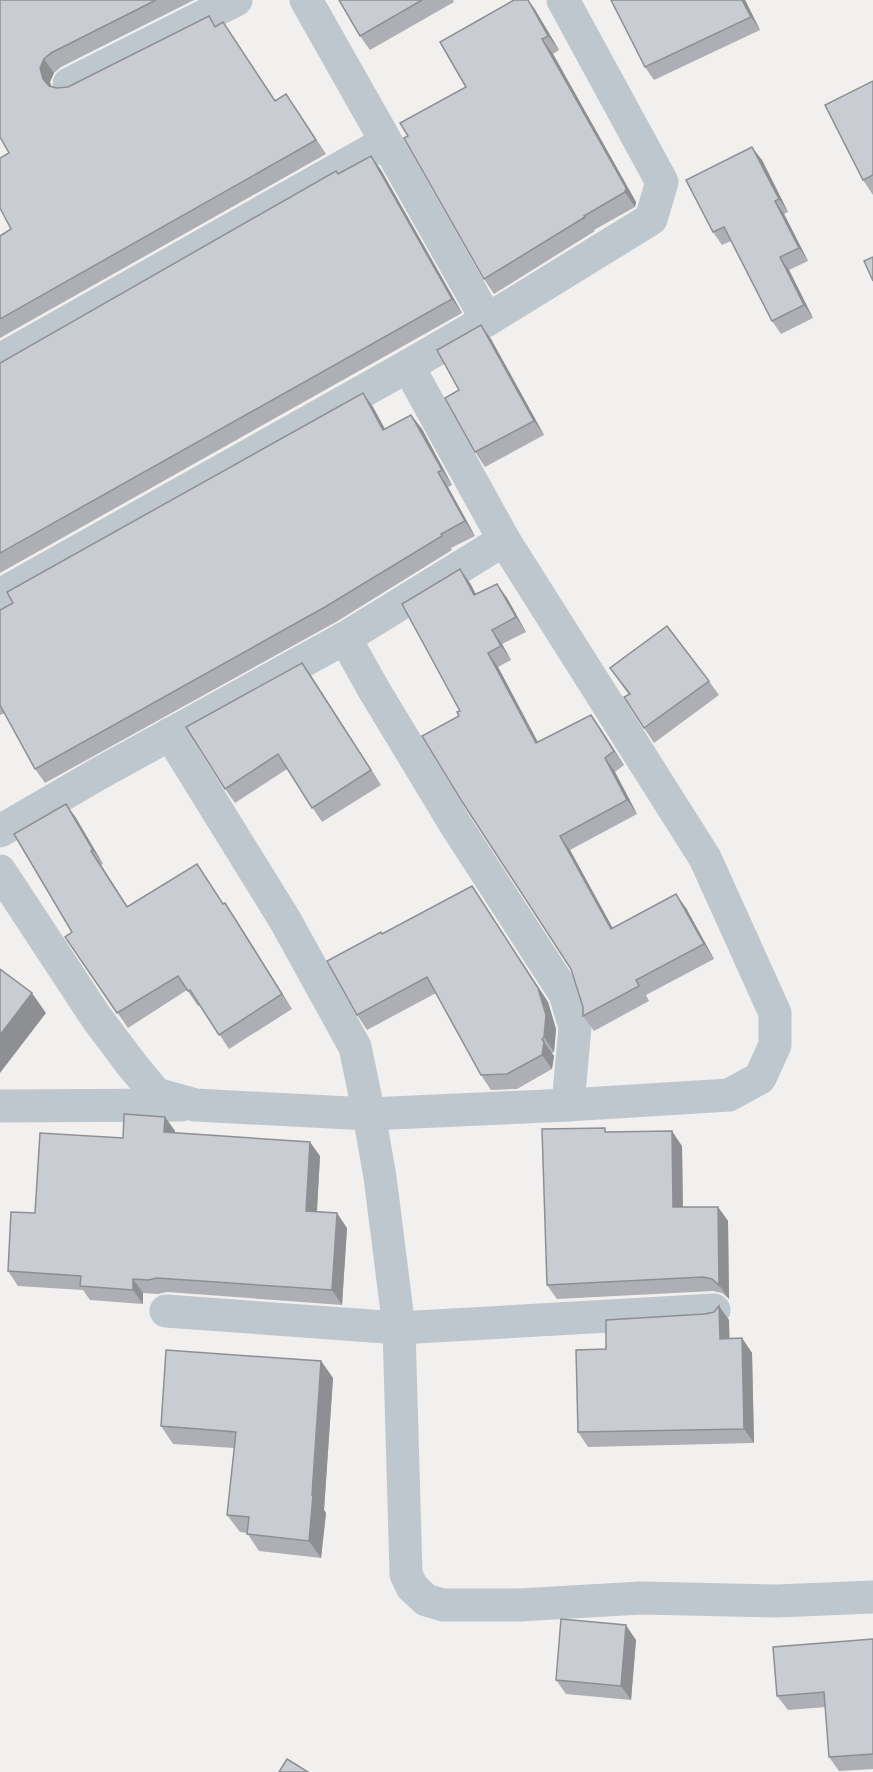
<svg xmlns="http://www.w3.org/2000/svg" width="873" height="1772" viewBox="0 0 873 1772" font-family="Figtree,sans-serif">
  <style>
    .lines { fill: none; stroke-linecap: round; stroke-linejoin: round }
    .minor { stroke: #bec7cd; stroke-width: 33 }
    .wall { fill: #adafb5 }
    .shaded-wall { fill: #8d8f93 }
    .building { fill: #c9ccd2; stroke: #8d8f93; stroke-width: 1.5 }
  </style>
  <rect width="100%" height="100%" fill="#f2efef"/>
  <g class="lines">
    <g class="minor">
      <path d="M306,0L487,320"/>
      <path d="M69,84L236,0"/>
      <path d="M0,360L386,142"/>
      <path d="M0,595L408,366L487,320L651,219L662,182L563,0"/>
      <path d="M345,638L374,690L455,824L565,994L575,1027L568,1105"/>
      <path d="M170,734L285,920L355,1047L369,1114L380,1177L399,1328L406,1574L412,1587L426,1600L443,1605H519L641,1598L777,1601L873,1597"/>
      <path d="M0,831L100,773L345,638L504,540L408,366"/>
      <path d="M0,871L96,1017L132,1065L156,1094L195,1105L369,1114L568,1105L729,1095L760,1078L775,1045V1013L705,858L504,540"/>
      <path d="M0,1106L181,1105"/>
      <path d="M166,1311L399,1328L714,1310"/>
    </g>
  </g>
  <g class="wall">
    <path d="M0,0H194L61,67L54,73L50,82L51,86L57,88L68,87L209,16L216,27L223,22L275,101L296,108L326,154L0,338V236L11,229L9,153Z"/>
    <path d="M339,0H453L454,2L370,50L360,36Z"/>
    <path d="M745,0L760,30L654,80L645,67Z"/>
    <path d="M534,8L559,50L553,54L636,202L635,207L594,230L595,231L494,294L484,279L408,136L466,87Z"/>
    <path d="M873,81V195L863,180Z"/>
    <path d="M371,156L381,170L462,313L0,573V363L338,174Z"/>
    <path d="M762,160L788,212L784,214L808,261L789,270L813,318L781,334L772,321L731,241L722,245L713,232Z"/>
    <path d="M481,325L491,339L544,435L485,467L475,452L459,390Z"/>
    <path d="M363,393L373,407L385,429L411,415L422,429L452,485L448,487L475,536L451,548L452,550L336,622L45,783L35,769L5,713L0,715V610L13,603Z"/>
    <path d="M460,569L470,583L476,594L497,584L507,598L526,632L502,644L511,660L498,667L538,742L591,715L624,765L615,772L637,814L570,850L612,928L686,908L714,959L646,995L649,1001L594,1031L583,1016V1007L571,969L459,716L460,711Z"/>
    <path d="M302,663L381,785L322,822L287,769L235,803L225,789Z"/>
    <path d="M610,668L709,681L719,695L654,743L644,728L629,695Z"/>
    <path d="M66,804L76,818L103,864L101,865L128,907L197,864L223,904L235,918L292,1009L229,1049L200,1005L198,1006L187,990L128,1028L65,937L72,932Z"/>
    <path d="M472,886L548,1002L556,1029L554,1052L552,1053L554,1056L552,1069L517,1089L491,1090L481,1075L436,993L367,1030L357,1015L383,934Z"/>
    <path d="M165,1117L175,1131V1133L320,1156L317,1212L347,1228L342,1305L167,1292L158,1294L143,1293V1304L90,1300L83,1290L18,1286L8,1271L35,1213L123,1138Z"/>
    <path d="M608,1132L682,1146L683,1207H718L728,1221L729,1299L722,1293L713,1291L557,1299L547,1285Z"/>
    <path d="M705,1314L729,1320V1339L742,1338L752,1353L754,1443L588,1447L578,1432L606,1349Z"/>
    <path d="M321,1361L333,1378L324,1510L326,1513L321,1558L259,1551L247,1533L240,1532L227,1515L234,1448L173,1444L161,1426Z"/>
    <path d="M873,1639V1769L839,1771L829,1757L826,1707L788,1710L777,1696Z"/>
    <path d="M636,1640L631,1700L566,1694L556,1680Z"/>
  </g>
  <g class="shaded-wall">
    <path d="M528,0L534,8L559,50L548,36Z"/>
    <path d="M742,0H745L760,30L751,17Z"/>
    <path d="M542,39L553,54L636,202L635,207L625,192Z"/>
    <path d="M44,59L54,73L50,82L53,93L43,79L40,68Z"/>
    <path d="M752,147L762,160L788,212L779,199Z"/>
    <path d="M371,156L381,170L462,313L452,299Z"/>
    <path d="M775,201L784,214L808,261L799,248Z"/>
    <path d="M780,257L789,270L813,318L804,305Z"/>
    <path d="M481,325L491,339L544,435L534,421Z"/>
    <path d="M363,393L373,407L393,444L383,430Z"/>
    <path d="M411,415L422,429L452,485L442,470Z"/>
    <path d="M438,472L448,487L475,536L465,521Z"/>
    <path d="M460,569L470,583L484,610L474,595Z"/>
    <path d="M497,584L507,598L526,632L516,617Z"/>
    <path d="M492,630L502,644L511,660L501,646Z"/>
    <path d="M488,653L498,667L546,758L536,743Z"/>
    <path d="M302,663L312,677L381,785L371,770Z"/>
    <path d="M591,715L601,729L624,765L614,751Z"/>
    <path d="M605,758L615,772L637,814L627,800Z"/>
    <path d="M66,804L76,818L103,864L93,850Z"/>
    <path d="M560,836L570,850L621,943L611,929Z"/>
    <path d="M91,851L101,865L137,922L127,907Z"/>
    <path d="M472,886L548,1002L556,1029L554,1052L544,1037Z"/>
    <path d="M676,894L686,908L714,959L704,944Z"/>
    <path d="M225,903L235,918L292,1009L282,994Z"/>
    <path d="M32,993L46,1013L0,1073V1035Z"/>
    <path d="M542,1039L554,1056L552,1069L542,1055Z"/>
    <path d="M165,1117L175,1131L174,1147L164,1132Z"/>
    <path d="M672,1131L682,1146L683,1222L673,1207Z"/>
    <path d="M310,1142L320,1156L316,1225L306,1211Z"/>
    <path d="M718,1207L728,1221L729,1299L719,1285Z"/>
    <path d="M337,1213L347,1228L342,1305L332,1290Z"/>
    <path d="M133,1279L143,1293V1304L133,1290Z"/>
    <path d="M719,1306L729,1320L730,1353L720,1339Z"/>
    <path d="M742,1338L752,1353L754,1443L744,1429Z"/>
    <path d="M321,1361L333,1378L324,1510L326,1513L321,1558L309,1541Z"/>
    <path d="M626,1625L636,1640L631,1700L621,1686Z"/>
  </g>
  <g class="building">
    <path d="M0,0H156L51,53L44,59L40,68L43,79L49,86L57,88L68,87L209,16L215,27L223,22L275,101L286,94L316,140L0,319V236L11,229L0,208V158L9,153L0,137Z"/>
    <path d="M339,0H422L360,36Z"/>
    <path d="M514,0H528L548,36L542,39L626,188L625,192L584,216L585,217L484,279L404,138L408,136L400,123L466,87L440,42Z"/>
    <path d="M611,0H742L751,17L645,67Z"/>
    <path d="M873,81V175L863,180L825,105Z"/>
    <path d="M752,147L779,199L775,201L799,248L780,257L804,305L772,321L724,227L713,232L686,180Z"/>
    <path d="M371,156L452,299L0,553V363L336,171L338,174Z"/>
    <path d="M873,257V281L864,261Z"/>
    <path d="M481,325L534,421L475,452L445,398L459,390L437,350Z"/>
    <path d="M363,393L383,430L411,415L442,470L438,472L465,521L441,534L442,536L325,607L35,769L0,705V610L13,603L7,592Z"/>
    <path d="M460,569L474,595L497,584L516,617L492,630L501,646L488,653L536,743L591,715L614,751L605,758L627,800L560,836L611,929L676,894L704,944L636,980L639,986L583,1016V1007L571,969L461,800L422,736L459,716L457,712L460,711L402,604Z"/>
    <path d="M667,626L709,681L644,728L624,697L630,694L610,668Z"/>
    <path d="M302,663L371,770L312,808L278,754L225,789L186,727Z"/>
    <path d="M66,804L93,850L91,851L127,907L197,864L223,904L225,903L282,994L219,1035L190,990L188,991L178,976L117,1013L65,937L72,932L14,834Z"/>
    <path d="M472,886L538,988L546,1015L544,1037L542,1039L544,1042L542,1055L507,1074L481,1075L427,977L357,1015L327,961L381,932L382,934Z"/>
    <path d="M0,969L32,993L0,1035Z"/>
    <path d="M124,1114L165,1117L164,1132L310,1142L306,1211L337,1213L332,1290L157,1278L148,1280L133,1279V1290L80,1286L81,1276L8,1271L11,1212L35,1213L40,1133L123,1138Z"/>
    <path d="M605,1128V1132L672,1131L673,1207H718L719,1285L712,1279L703,1277L547,1285L542,1129Z"/>
    <path d="M719,1306L720,1339L742,1338L744,1429L578,1432L576,1350L606,1349V1320L705,1314L714,1312Z"/>
    <path d="M166,1350L321,1361L312,1495H313L309,1541L247,1534L249,1517L227,1515L236,1432L161,1426Z"/>
    <path d="M561,1619L626,1625L621,1686L556,1680Z"/>
    <path d="M873,1639V1754L829,1757L824,1692L777,1696L773,1647Z"/>
    <path d="M287,1759L308,1772H279Z"/>
  </g>
</svg>
